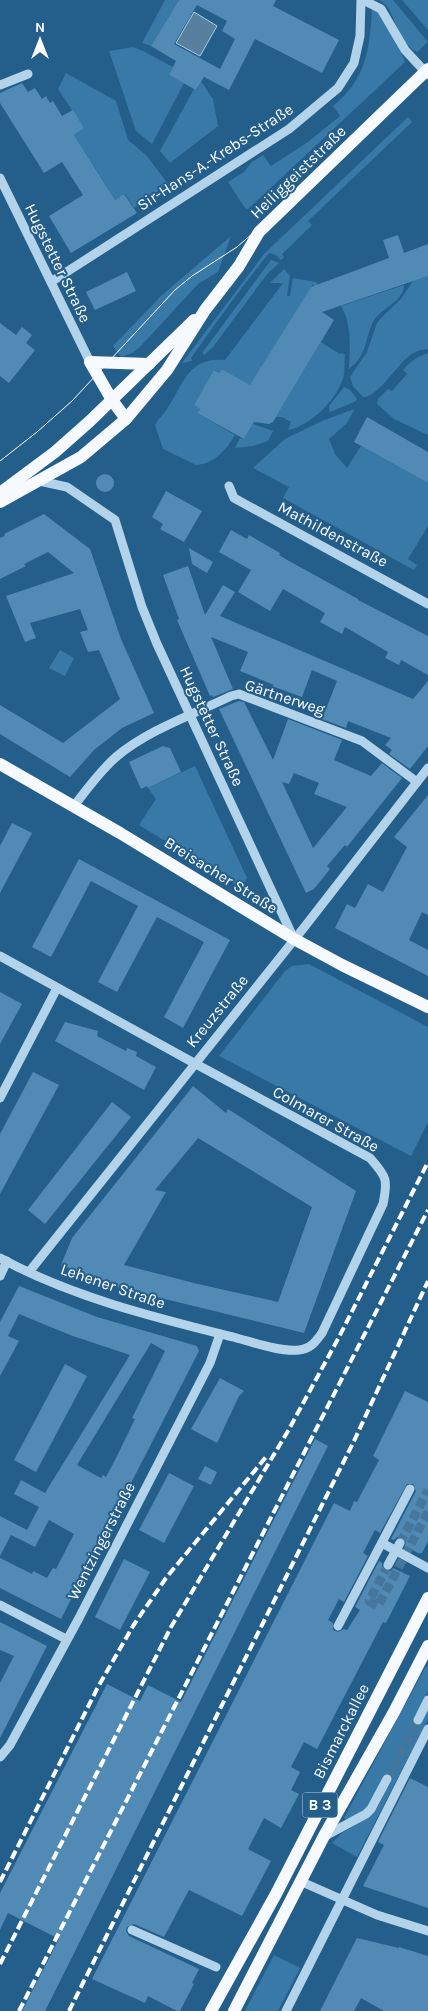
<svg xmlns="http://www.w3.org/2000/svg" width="428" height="2011" viewBox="0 0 428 2011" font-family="Karla,sans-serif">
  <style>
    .green { fill: #3979a8 }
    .water { fill: #58809e; stroke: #a6cfeb }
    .building { fill: #518ab4; fill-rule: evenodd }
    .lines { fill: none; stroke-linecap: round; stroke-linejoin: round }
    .minor-tunnel { stroke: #45769c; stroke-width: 9; stroke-dasharray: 9 4.5; stroke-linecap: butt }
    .minor { stroke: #b2d3ea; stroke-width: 9 }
    .major { stroke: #f6fafe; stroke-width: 12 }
    .tram { stroke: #fff; stroke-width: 1 }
    .rail { stroke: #fff; stroke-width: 4; stroke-dasharray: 9 4; stroke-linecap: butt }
    .labels { text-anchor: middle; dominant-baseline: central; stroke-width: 4; stroke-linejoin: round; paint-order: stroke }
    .shield { fill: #245e8b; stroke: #bdcfdc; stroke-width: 1 }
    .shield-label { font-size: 15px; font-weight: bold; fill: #fff }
    .street-label { font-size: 16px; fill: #fff; stroke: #245e8b }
  </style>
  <rect width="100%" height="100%" fill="#245e8b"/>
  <g class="green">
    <path d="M165,0H179L151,46L142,43Z"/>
    <path d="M379,0H393L428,42L417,52C392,40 398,8 379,0Z"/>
    <path d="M402,0H428V30Z"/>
    <path d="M372,7C374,9 379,12 381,15C384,18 405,59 405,62L248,209L245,208L228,182L244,172L252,162L263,155L271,166L308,142L340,116L333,106C367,79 370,47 372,7Z"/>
    <path d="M133,47L143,51L173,67L169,75L184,83L152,144L136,131L109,51Z"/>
    <path d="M66,73L116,101L128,140L147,156L168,184L134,208L125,194L113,201L109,190L74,135L84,128L58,89Z"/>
    <path d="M201,81L213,99L218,126L170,163L160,151L194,89L197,90Z"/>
    <path d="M408,117L412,122L308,221L312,225L282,254L284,257L281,260L276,255L269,253C241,288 217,321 191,358L192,361L182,363L264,254Z"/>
    <path d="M231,236L218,272L198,284L140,347L132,353L121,357L113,346L161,296Z"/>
    <path d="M271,260L279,263L268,273L213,347L204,355L202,353Z"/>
    <path d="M284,269L290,276L287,296H290L293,278L316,282L319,286L318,292L313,284L258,373L260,391L222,369L219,373L215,370L194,405L200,409L197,413L235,435C226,450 214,464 196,465L163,449L155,425C158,419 163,415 167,409C183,385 188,356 225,360L283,283H270Z"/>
    <path d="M428,276V349C421,350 415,351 409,356C397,365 377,398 363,397L353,386L350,377L367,352L377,323L381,318L401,299L413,281Z"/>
    <path d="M404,285C404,301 382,308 374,320C365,336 368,355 349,369C350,348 352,324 341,306Z"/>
    <path d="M321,342L338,353L345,354C344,361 345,368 344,374C340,397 311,426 288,430L291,422L282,417H276Z"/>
    <path d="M428,353V435L394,419L377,404L378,399L388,389L392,391L407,374L403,370C411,361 416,357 428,353Z"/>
    <path d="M344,387L350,390L357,399L356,401L330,412L329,406Z"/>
    <path d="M355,409L346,424L329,439L335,454L347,468L361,446L428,483V526L408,559L417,565L414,570L283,498L289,487L253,468L285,439L324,420Z"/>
    <path d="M253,424L273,431L268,441L253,446L235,448L240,438L244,439Z"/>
    <path d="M60,650L74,658L65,676L49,668Z"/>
    <path d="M195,766L247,878L241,888L139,825L156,799L148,788Z"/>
    <path d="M309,964L428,1027V1122L411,1156L219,1056L285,971L292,966Z"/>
    <path d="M426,1666L428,1667V1691L415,1718L428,1708V1719L357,1857L332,1843L342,1833L369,1817L377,1808L391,1781L364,1811L347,1820L344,1818Z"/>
    <path d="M274,1955L300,1968L278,2011H245Z"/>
  </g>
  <path class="water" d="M194,12L217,26L200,56L176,43Z"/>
  <g class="building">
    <path d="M179,0H276L273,6L339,40L322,73L255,39L229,90L204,77L196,90L169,75L176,61L151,46ZM197,5L227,21L222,31L235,39L220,69L174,44Z"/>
    <path d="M22,83L28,92L35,88L42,99L46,96L50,103L53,101L62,116L73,110L84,128L74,135L115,200L124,194L137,213L71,253L49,216L83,195L62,162L44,173L0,103V93Z"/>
    <path d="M398,235L404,253L428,244V276L322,312L334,320L273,422L269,424L254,422L244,439L197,413L200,409L194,405L214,370L219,373L222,369L250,385L311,287L389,258L383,240Z"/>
    <path d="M127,272L136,291L95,310L86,292Z"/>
    <path d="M0,323L16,335L22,327L32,335L26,343L35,350L9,383L0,376Z"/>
    <path d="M367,417L428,452V483L354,442Z"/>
    <circle cx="105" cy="483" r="9"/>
    <path d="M166,491L202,511L184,542L160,529L163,524L152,517Z"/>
    <path d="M44,514L90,549L121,639L154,713L122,728L94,750L70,777L0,734V705L63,743L120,699L99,650L88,652L80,632L88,630L80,609L30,623L36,638L25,642L6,596L74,573L48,552L24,564L26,566L0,579V538L5,536L4,534Z"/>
    <path d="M231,530L247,539L249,535L280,553L279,555L289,561L358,599V600L428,636V675L401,660L399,665L385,658L388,652L345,627L342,634L320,622L325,613L283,589L270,611L238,592L251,570L219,552Z"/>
    <path d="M189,548L213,562L207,573L192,564Z"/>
    <path d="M188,566L205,615L223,585L235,592L220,616L413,699L428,681V746L410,769L389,754L392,750L385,745L391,738L348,721L346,728L322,719L337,681L312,670L302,697L272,686L274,685L240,671L248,652L211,637L233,689L213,697L212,695L210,696L177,620L179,619L163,575Z"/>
    <path d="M239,701L244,702L273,760L288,719L342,740L334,760L371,776L382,763L402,778L347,847L345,845L327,866L330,869L314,889L306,893L219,709ZM294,773L319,783L314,794L347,807L313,848L282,782L289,784Z"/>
    <path d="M163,746L170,748L181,772L148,788L147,786L141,789L129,762Z"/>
    <path d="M428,795V915L422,912L409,940L428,950V976L335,928L347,904L355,908L368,884L383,892L407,847L394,837Z"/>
    <path d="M12,823L32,833L0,893V846Z"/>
    <path d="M79,859L230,940L183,1028L164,1017L204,942L157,917L117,992L98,982L138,906L91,881L51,957L32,947Z"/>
    <path d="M0,992L22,1004L0,1044Z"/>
    <path d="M65,1022L98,1031L97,1036L126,1051L127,1048L137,1052L136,1056L156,1067L144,1090L55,1041Z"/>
    <path d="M33,1072L59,1085L0,1194V1134Z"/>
    <path d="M193,1086L226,1113L228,1109L356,1191L304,1333L120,1288L61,1265L72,1238ZM198,1138L312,1207L278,1302L198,1284L124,1265L166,1192L155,1190Z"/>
    <path d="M112,1102L131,1117L45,1224L28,1210Z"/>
    <path d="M19,1286L97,1317L197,1346L199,1351L61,1619L0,1588V1558L32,1574L33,1571L47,1578L53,1568L56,1569L74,1534L49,1520L35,1547L11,1535L0,1556V1516L27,1530L39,1507L14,1494L21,1480L45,1493L130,1355L70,1335L19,1314L8,1336L19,1341L0,1376V1322ZM151,1343L165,1351L132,1418L135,1419L116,1458L106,1477L103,1475L101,1478L77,1465Z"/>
    <path d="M65,1364L87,1376L36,1472L14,1460Z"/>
    <path d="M220,1378L244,1391L239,1396L217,1443L191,1429Z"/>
    <path d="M405,1391L428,1402V1541L422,1553H418L405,1546L406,1540L403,1537H397L394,1540L391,1539L416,1491L413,1484H407L380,1533L375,1530L363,1553L368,1556L344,1602L339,1599L328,1620L333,1623V1630L338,1632L344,1629L347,1630L360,1610L355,1607L379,1561L382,1563V1568L385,1571H391L393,1568L410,1576L386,1623L383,1622L317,1749L304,1742L291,1767L300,1772L291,1790L299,1794L281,1828L264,1818L248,1849L271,1861L242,1916L189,1890L164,1937L134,1924L127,1927L126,1931L129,1936L199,1969L192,1983L194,1984L180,2011H177L148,1996L145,2003L92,1979L334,1503L350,1511L354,1501L357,1502L379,1460L373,1456Z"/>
    <path d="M315,1439L328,1446L45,2011H22L59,1939L8,1913L0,1930V1893L107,1684L140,1701L148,1685L181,1702Z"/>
    <path d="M205,1466L217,1472L211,1485L198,1479Z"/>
    <path d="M169,1473L194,1486L164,1543L139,1530Z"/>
    <path d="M124,1559L150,1572L120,1630L95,1617Z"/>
    <path d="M0,1622L47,1646L0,1738V1683L14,1656L0,1650Z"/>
    <path d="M410,1778L428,1787V1908L363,1886L384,1845L378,1842Z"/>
    <path d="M357,1938L399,1948V1947L428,1956V2011H384L361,1998L354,2011H320Z"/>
  </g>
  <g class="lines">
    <g class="minor-tunnel">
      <path d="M400,1543L428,1490"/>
      <path d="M388,1565L369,1601L378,1606L428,1512"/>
      <path d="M387,1779L418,1720"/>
    </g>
    <g class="minor">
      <path d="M363,0L381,9L405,50L428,75"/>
      <path d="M0,85L28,74"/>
      <path d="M0,178L90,362"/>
      <path d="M51,282L289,129L338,88L354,63L360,36L361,0"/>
      <path d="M39,481L67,487L115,520L142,607L157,644L294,939"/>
      <path d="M229,486L234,498L428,604"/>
      <path d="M74,806C87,789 100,771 116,757C148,730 194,714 231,696L239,694L362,741L417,782"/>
      <path d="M0,956L194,1063L370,1158C387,1177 388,1180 383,1204L322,1333C316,1341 311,1349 299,1350C280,1352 252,1342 233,1337C153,1317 72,1297 0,1258"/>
      <path d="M0,1098L57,988"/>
      <path d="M29,1272L306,925L428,768"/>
      <path d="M0,1276L7,1261"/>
      <path d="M382,1543L428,1568"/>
      <path d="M388,1565L400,1543"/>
      <path d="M0,1605L66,1639"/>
      <path d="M338,1626L410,1489"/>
      <path d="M418,1720L428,1700"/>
      <path d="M0,1757L10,1745L79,1618L210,1363L220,1334"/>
      <path d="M325,1836L366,1814L371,1809L387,1779"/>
      <path d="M302,1882L377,1915L428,1931"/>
      <path d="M132,1930L216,1967"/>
      <path d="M286,2011L428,1729"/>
    </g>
    <g class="major">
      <path d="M126,419L112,400L90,362L149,364"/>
      <path d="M0,493L55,452L90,421L194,320"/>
      <path d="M0,502L81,457L126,419L167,370L205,310L239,266L259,232L428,69"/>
      <path d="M0,764L120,833L294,939L342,965L428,1007"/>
      <path d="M211,2011L276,1894L428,1598"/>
      <path d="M234,2011L324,1836L394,1712L428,1646"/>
    </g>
    <path class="tram" d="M0,461L37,432L72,401L175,290L192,276L237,247L261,226L397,98L428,65"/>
    <g class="rail">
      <path d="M0,1882L98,1687L133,1626L166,1578L266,1457"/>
      <path d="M0,1964L171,1627L288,1431L339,1337L428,1162"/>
      <path d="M19,2011L428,1210"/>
      <path d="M69,2011L354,1441L428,1281"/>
    </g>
  </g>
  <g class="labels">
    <rect class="shield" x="302.5" y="1792.5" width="35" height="25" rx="4"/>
    <g class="shield-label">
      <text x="320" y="1805">B 3</text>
    </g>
    <g class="street-label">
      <text transform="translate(215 157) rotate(-33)">Sir-Hans-A.-Krebs-Straße</text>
      <text transform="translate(298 172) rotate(-44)">Heiliggeiststraße</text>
      <text transform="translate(58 263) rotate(64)">Hugstetter Straße</text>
      <text transform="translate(333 534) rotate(28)">Mathildenstraße</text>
      <text transform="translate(285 697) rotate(18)">Gärtnerweg</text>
      <text transform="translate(212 726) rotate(65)">Hugstetter Straße</text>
      <text transform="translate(221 875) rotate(32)">Breisacher Straße</text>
      <text transform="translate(217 1011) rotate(-51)">Kreuzstraße</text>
      <text transform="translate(326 1119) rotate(29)">Colmarer Straße</text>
      <text transform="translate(113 1286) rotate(19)">Lehener Straße</text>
      <text transform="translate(101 1541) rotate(-63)">Wentzingerstraße</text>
      <text transform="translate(341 1731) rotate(-63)">Bismarckallee</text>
    </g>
  </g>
  <g transform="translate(40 40)" stroke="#245e8b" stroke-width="4" paint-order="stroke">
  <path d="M0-4L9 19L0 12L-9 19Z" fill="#ffffff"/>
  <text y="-8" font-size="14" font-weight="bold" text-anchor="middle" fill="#ffffff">N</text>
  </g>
</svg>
